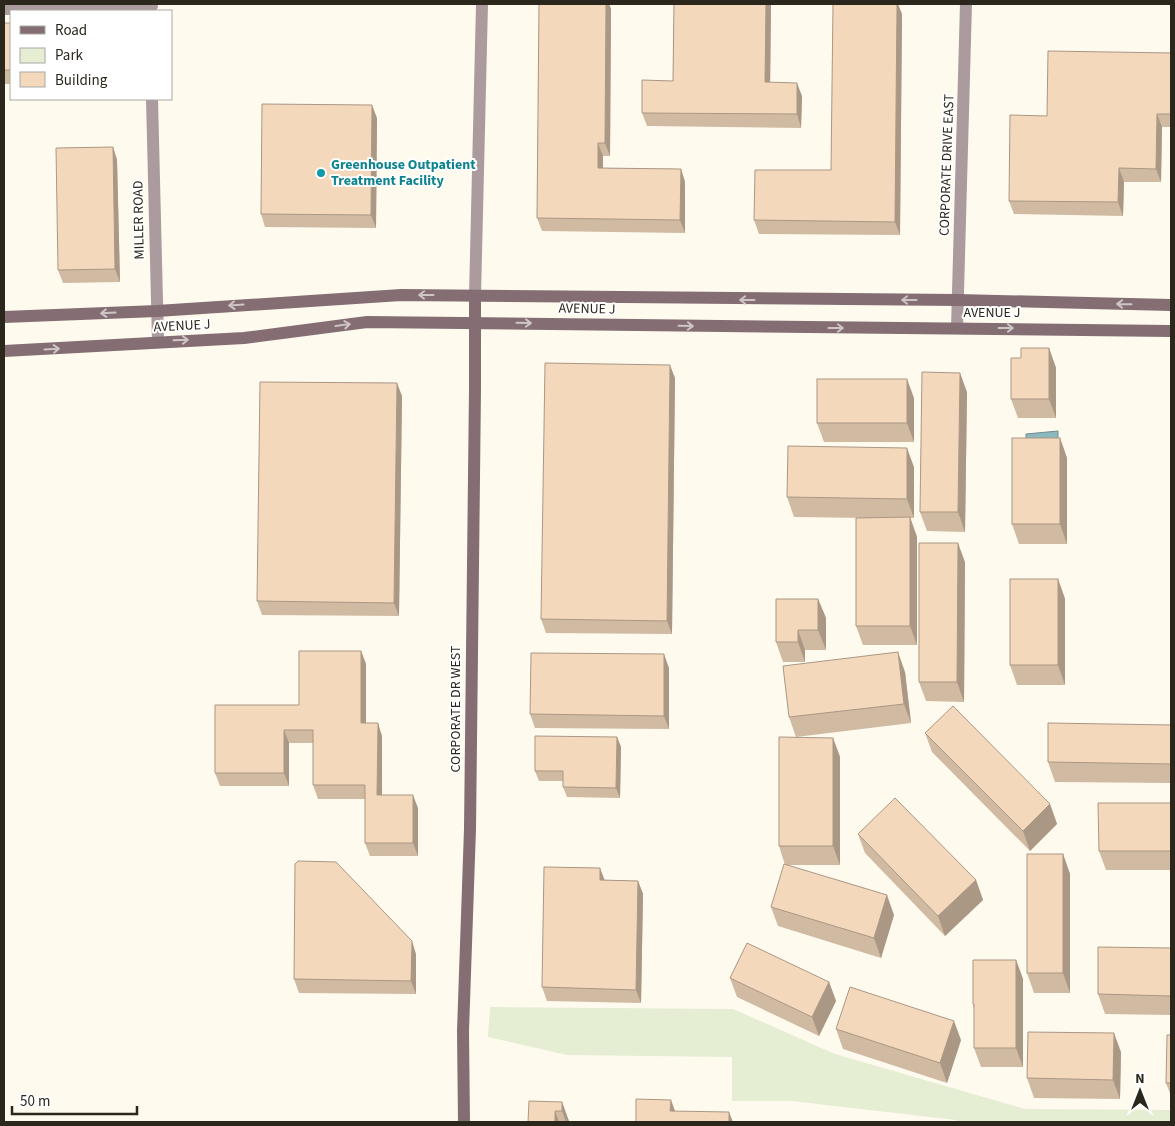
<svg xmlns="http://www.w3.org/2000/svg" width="1175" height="1126" viewBox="0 0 1175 1126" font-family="'Source Sans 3',sans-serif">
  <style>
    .green { fill: #e5edd3 }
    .water { fill: #8bb8be; stroke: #6e8c8d }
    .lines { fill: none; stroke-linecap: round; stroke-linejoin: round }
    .street { stroke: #ab9b9f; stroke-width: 12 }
    .secondary { stroke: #846e74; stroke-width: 12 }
    .wall { fill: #d1baa2 }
    .shaded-wall { fill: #aa9784 }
    .building { fill: #f3d8bc; stroke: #aa9784 }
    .oneway { stroke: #cec5c7 }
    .culture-dot { fill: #0f9aa8; stroke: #fff; stroke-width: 2 }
    .labels { text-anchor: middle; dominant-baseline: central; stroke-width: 4; stroke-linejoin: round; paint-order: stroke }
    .culture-label { font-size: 14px; font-weight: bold; fill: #0d838f; stroke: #fff; text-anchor: start }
    .street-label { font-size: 14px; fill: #2b271c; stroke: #fff }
  </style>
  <rect width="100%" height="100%" fill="#fffaee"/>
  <path class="green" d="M490,1007L733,1009L835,1054L1025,1109L1171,1110V1122H956V1120L792,1101H732V1057L567,1055L488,1037Z"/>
  <path class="water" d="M1058,431V440L1026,441V434Z"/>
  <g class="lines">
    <g class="street">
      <path d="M4,9L152,6"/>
      <path d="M152,99L158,341"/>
      <path d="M475,296L482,4"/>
      <path d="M957,328L966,4"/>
    </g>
    <g class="secondary">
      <path d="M4,317L157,311L401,295L958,300L1171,305"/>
      <path d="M4,351L244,338L367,322L1171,331"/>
      <path d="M464,1122L463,1031L470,829L475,389V296"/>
    </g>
  </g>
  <g class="wall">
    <path d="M539,4H609L611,9L610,156H603V168L681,169L685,182V233L542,231L537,218Z"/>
    <path d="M674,4H771L770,82L802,96L801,128L647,126L642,113L673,81Z"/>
    <path d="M902,14L900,235L759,234L754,220L831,170Z"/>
    <rect x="4" y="23" width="7" height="61"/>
    <path d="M1171,53V127H1162L1161,182H1124L1123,216L1014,214L1009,201L1047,116Z"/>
    <path d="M377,118L376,228L265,227L261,214Z"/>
    <path d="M113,147L117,160L120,282L63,283L58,270Z"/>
    <path d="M1049,348L1056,368V418H1018L1011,399L1021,358Z"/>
    <path d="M675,378L672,634L546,633L541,619Z"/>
    <path d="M967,392L965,532L927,531L920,512Z"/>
    <path d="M402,396L399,616L262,615L257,601Z"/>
    <path d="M914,398V442H824L817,423Z"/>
    <path d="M1060,438L1067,458V544H1019L1012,524Z"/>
    <path d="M914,467V518H910L917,537V645H863L856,626L865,518L794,517L787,497Z"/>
    <path d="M965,562L964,702L926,701L919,682Z"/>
    <path d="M1058,579L1065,599V685H1017L1010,665Z"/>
    <path d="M818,599L826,618V650H805V662H783L776,642Z"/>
    <path d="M361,651L366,664V723L382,736V795L418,808V856H370L365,843V799H318L313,785V743H289V786H220L215,773L299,705Z"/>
    <path d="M669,668V729L535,728L530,714Z"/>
    <path d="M905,672L911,723L796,737L789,717Z"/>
    <path d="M1171,725V783L1055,782L1048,762Z"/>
    <path d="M925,733L1050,804L1057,824L1030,851L932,752Z"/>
    <path d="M617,737L621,747L620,798L567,797L563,787V781H539L535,771Z"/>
    <path d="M833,738L840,757V865H788L894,915L881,958L778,926L771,907L785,865L779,846Z"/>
    <path d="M1171,803V870H1106L1099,851Z"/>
    <path d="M858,834L976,880L983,900L945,936L865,853Z"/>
    <path d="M1063,854L1070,874V993H1034L1027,973Z"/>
    <path d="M605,880L638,881L643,894L641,1003L547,1001L542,987Z"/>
    <path d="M1171,948V1015L1105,1014L1098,994Z"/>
    <path d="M416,954V994L299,993L294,979Z"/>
    <path d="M1016,960L1023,979V1067H981L974,1048V1009L973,1004Z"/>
    <path d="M730,978L829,982L836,1001L819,1036L737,997Z"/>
    <path d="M836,1029L961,1040L947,1083L843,1049Z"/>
    <path d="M1121,1052L1120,1099L1034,1098L1027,1078Z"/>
    <path d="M1166,1083H1171V1096Z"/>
    <path d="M562,1102L569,1122H528Z"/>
  </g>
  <g class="shaded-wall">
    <path d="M606,4H609L611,9L610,156L605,143Z"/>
    <path d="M766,4H771L770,96L765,82Z"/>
    <path d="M897,4H898L902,14L900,235L895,222Z"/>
    <path d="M797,83L802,96L801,128L797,114Z"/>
    <path d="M372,105L377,118L376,228L371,215Z"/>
    <path d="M1157,114L1162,127L1161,182L1156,169Z"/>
    <path d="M598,143L603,156V181L598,168Z"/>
    <path d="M113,147L117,160L120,282L115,269Z"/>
    <path d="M1119,168L1124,182L1123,216L1118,202Z"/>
    <path d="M681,169L685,182V233L680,220Z"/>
    <path d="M1049,348L1056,368V418L1049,399Z"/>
    <path d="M670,365L675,378L672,634L667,621Z"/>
    <path d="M960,373L967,392L965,532L958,512Z"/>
    <path d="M907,379L914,398V442L907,423Z"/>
    <path d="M397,383L402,396L399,616L394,603Z"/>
    <path d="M1060,438L1067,458V544L1060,524Z"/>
    <path d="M907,448L914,467V518L907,499Z"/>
    <path d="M910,517L917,537V645L910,626Z"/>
    <path d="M958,543L965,562L964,702L957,682Z"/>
    <path d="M1058,579L1065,599V685L1058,665Z"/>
    <path d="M818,599L826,618V650L818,630Z"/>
    <path d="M798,630L805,650V662L798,642Z"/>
    <path d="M361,651L366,664V736L361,723Z"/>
    <path d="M898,652L905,672L911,723L904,704Z"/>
    <path d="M664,654L669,668V729L664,716Z"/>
    <path d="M378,723L382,736V808L377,795Z"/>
    <path d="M284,730L289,743V786L284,773Z"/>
    <path d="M617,737L621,747L620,798L616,788Z"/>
    <path d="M833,738L840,757V865L833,846Z"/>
    <path d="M413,795L418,808V856L413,843Z"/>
    <path d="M1050,804L1057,824L1030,851L1023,831Z"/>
    <path d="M1063,854L1070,874V993L1063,973Z"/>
    <path d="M600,868L605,881L600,880Z"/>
    <path d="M976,880L983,900L945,936L938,916Z"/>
    <path d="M638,881L643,894L641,1003L636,990Z"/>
    <path d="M887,895L894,915L881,958L874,938Z"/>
    <path d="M412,941L416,954V994L411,981Z"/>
    <path d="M1016,960L1023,979V1067L1016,1048Z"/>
    <path d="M829,982L836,1001L819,1036L812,1017Z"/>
    <path d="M954,1021L961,1040L947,1083L940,1063Z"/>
    <path d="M1114,1033L1121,1052L1120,1099L1113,1080Z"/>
    <path d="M671,1100L678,1119L670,1111Z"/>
    <path d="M562,1102L569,1121V1122H566L562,1111Z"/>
    <path d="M555,1111L559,1122H555Z"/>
    <path d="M729,1112L733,1122H729Z"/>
  </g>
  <g class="building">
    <path d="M539,4H606L605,143H598V168L681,169L680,220L537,218Z"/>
    <path d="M674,4H766L765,82L797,83V114L642,113V80L673,81Z"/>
    <path d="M833,4H897L895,222L754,220L755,170H831Z"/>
    <rect x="4" y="23" width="7" height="47"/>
    <path d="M1048,51L1171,53V114H1157L1156,169L1119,168L1118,202L1009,201L1010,115L1047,116Z"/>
    <path d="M262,104L372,105L371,215L261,214Z"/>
    <path d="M113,147L115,269L58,270L56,148Z"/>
    <path d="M1021,348H1049V399H1011V358H1021Z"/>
    <path d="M545,363L670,365L667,621L541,619Z"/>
    <path d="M922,372L960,373L958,512H920Z"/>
    <rect x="817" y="379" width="90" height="44"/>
    <path d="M260,382L397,383L394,603L257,601Z"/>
    <rect x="1012" y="438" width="48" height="86"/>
    <path d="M788,446L907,448V499L787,497Z"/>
    <path d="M910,517V626H856V518Z"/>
    <path d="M919,543H958L957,682H919Z"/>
    <rect x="1010" y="579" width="48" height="86"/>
    <path d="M776,599H818V630H798V642H776Z"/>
    <path d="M299,651H361V723H378L377,795H413V843H365V785H313V730H284V773H215V705H299Z"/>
    <path d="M898,652L904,704L789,717L783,666Z"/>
    <path d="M531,653L664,654V716L530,714Z"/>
    <path d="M953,706L1050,804L1023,831L925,733Z"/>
    <path d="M1048,723L1171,725V764L1048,762Z"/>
    <path d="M535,736L617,737L616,788L563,787V771H535Z"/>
    <path d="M779,737L833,738V846H779Z"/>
    <path d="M895,798L976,880L938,916L858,834Z"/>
    <path d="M1098,803H1171V851H1099Z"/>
    <rect x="1027" y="854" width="36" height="119"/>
    <path d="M298,861L336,862L412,941L411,981L294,979L295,864Z"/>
    <path d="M784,864L887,895L874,938L771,907Z"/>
    <path d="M544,867L600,868V880L638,881L636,990L542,987Z"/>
    <path d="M747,943L829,982L812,1017L730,978Z"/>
    <path d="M1098,947L1171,948V996L1098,994Z"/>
    <path d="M973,960H1016V1048H974V1004H973Z"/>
    <path d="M850,987L954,1021L940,1063L836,1029Z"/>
    <path d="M1028,1032L1114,1033L1113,1080L1027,1078Z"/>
    <path d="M1167,1035H1171V1083H1166Z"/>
    <path d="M636,1099L671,1100L670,1111L729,1112V1122H636Z"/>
    <path d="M529,1101L562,1102V1111H555V1122H528Z"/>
  </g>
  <defs><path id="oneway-shaft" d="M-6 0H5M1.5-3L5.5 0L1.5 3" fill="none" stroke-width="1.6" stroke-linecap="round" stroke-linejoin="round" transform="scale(1.25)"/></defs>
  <g class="oneway">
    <use href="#oneway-shaft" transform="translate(426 295) rotate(-180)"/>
    <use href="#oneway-shaft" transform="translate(747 300) rotate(-180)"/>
    <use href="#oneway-shaft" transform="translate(909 300) rotate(-180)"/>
    <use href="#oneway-shaft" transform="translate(1124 304) rotate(-179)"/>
    <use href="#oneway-shaft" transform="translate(236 305) rotate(176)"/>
    <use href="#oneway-shaft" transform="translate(108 313) rotate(177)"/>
    <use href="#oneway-shaft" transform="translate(524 323) rotate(1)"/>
    <use href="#oneway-shaft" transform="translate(343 325) rotate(-8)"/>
    <use href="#oneway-shaft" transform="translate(686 326) rotate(1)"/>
    <use href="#oneway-shaft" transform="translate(836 328)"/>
    <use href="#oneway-shaft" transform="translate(1006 328)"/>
    <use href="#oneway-shaft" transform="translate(181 340) rotate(-2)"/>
    <use href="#oneway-shaft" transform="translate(52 349) rotate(-3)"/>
  </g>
  <circle class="culture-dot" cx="321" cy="173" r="5"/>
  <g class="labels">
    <g class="culture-label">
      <text x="331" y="165">Greenhouse Outpatient<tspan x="331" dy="16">Treatment Facility</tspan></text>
    </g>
    <g class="street-label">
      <text transform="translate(947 165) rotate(-88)">CORPORATE DRIVE EAST</text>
      <text transform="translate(139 220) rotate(-91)">MILLER ROAD</text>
      <text transform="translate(587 309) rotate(1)">AVENUE J</text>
      <text x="992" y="313">AVENUE J</text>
      <text transform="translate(182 326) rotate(-3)">AVENUE J</text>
      <text transform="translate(456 709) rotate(-90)">CORPORATE DR WEST</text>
    </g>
  </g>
  <rect width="1175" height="1126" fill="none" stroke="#2b271c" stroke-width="10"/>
  <rect x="10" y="10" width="162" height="90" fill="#ffffff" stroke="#aaa9a4"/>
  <rect x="20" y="26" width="25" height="8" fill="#846e74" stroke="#aaa9a4"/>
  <text x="55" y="35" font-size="15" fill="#2b271c">Road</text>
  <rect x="20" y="48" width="25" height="15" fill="#e5edd3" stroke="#aaa9a4"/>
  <text x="55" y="60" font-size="15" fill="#2b271c">Park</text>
  <rect x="20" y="72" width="25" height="15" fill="#f3d8bc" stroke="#aaa9a4"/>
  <text x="55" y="85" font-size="15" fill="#2b271c">Building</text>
  <g transform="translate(1140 1091)" stroke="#ffffff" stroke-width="4" paint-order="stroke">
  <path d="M0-4L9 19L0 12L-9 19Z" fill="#2b271c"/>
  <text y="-8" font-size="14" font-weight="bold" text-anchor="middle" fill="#2b271c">N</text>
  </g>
  <path d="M12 1106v8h125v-8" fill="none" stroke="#2b271c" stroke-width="2.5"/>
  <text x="20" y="1106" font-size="15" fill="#2b271c" stroke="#ffffff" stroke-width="4" paint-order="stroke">50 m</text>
</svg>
